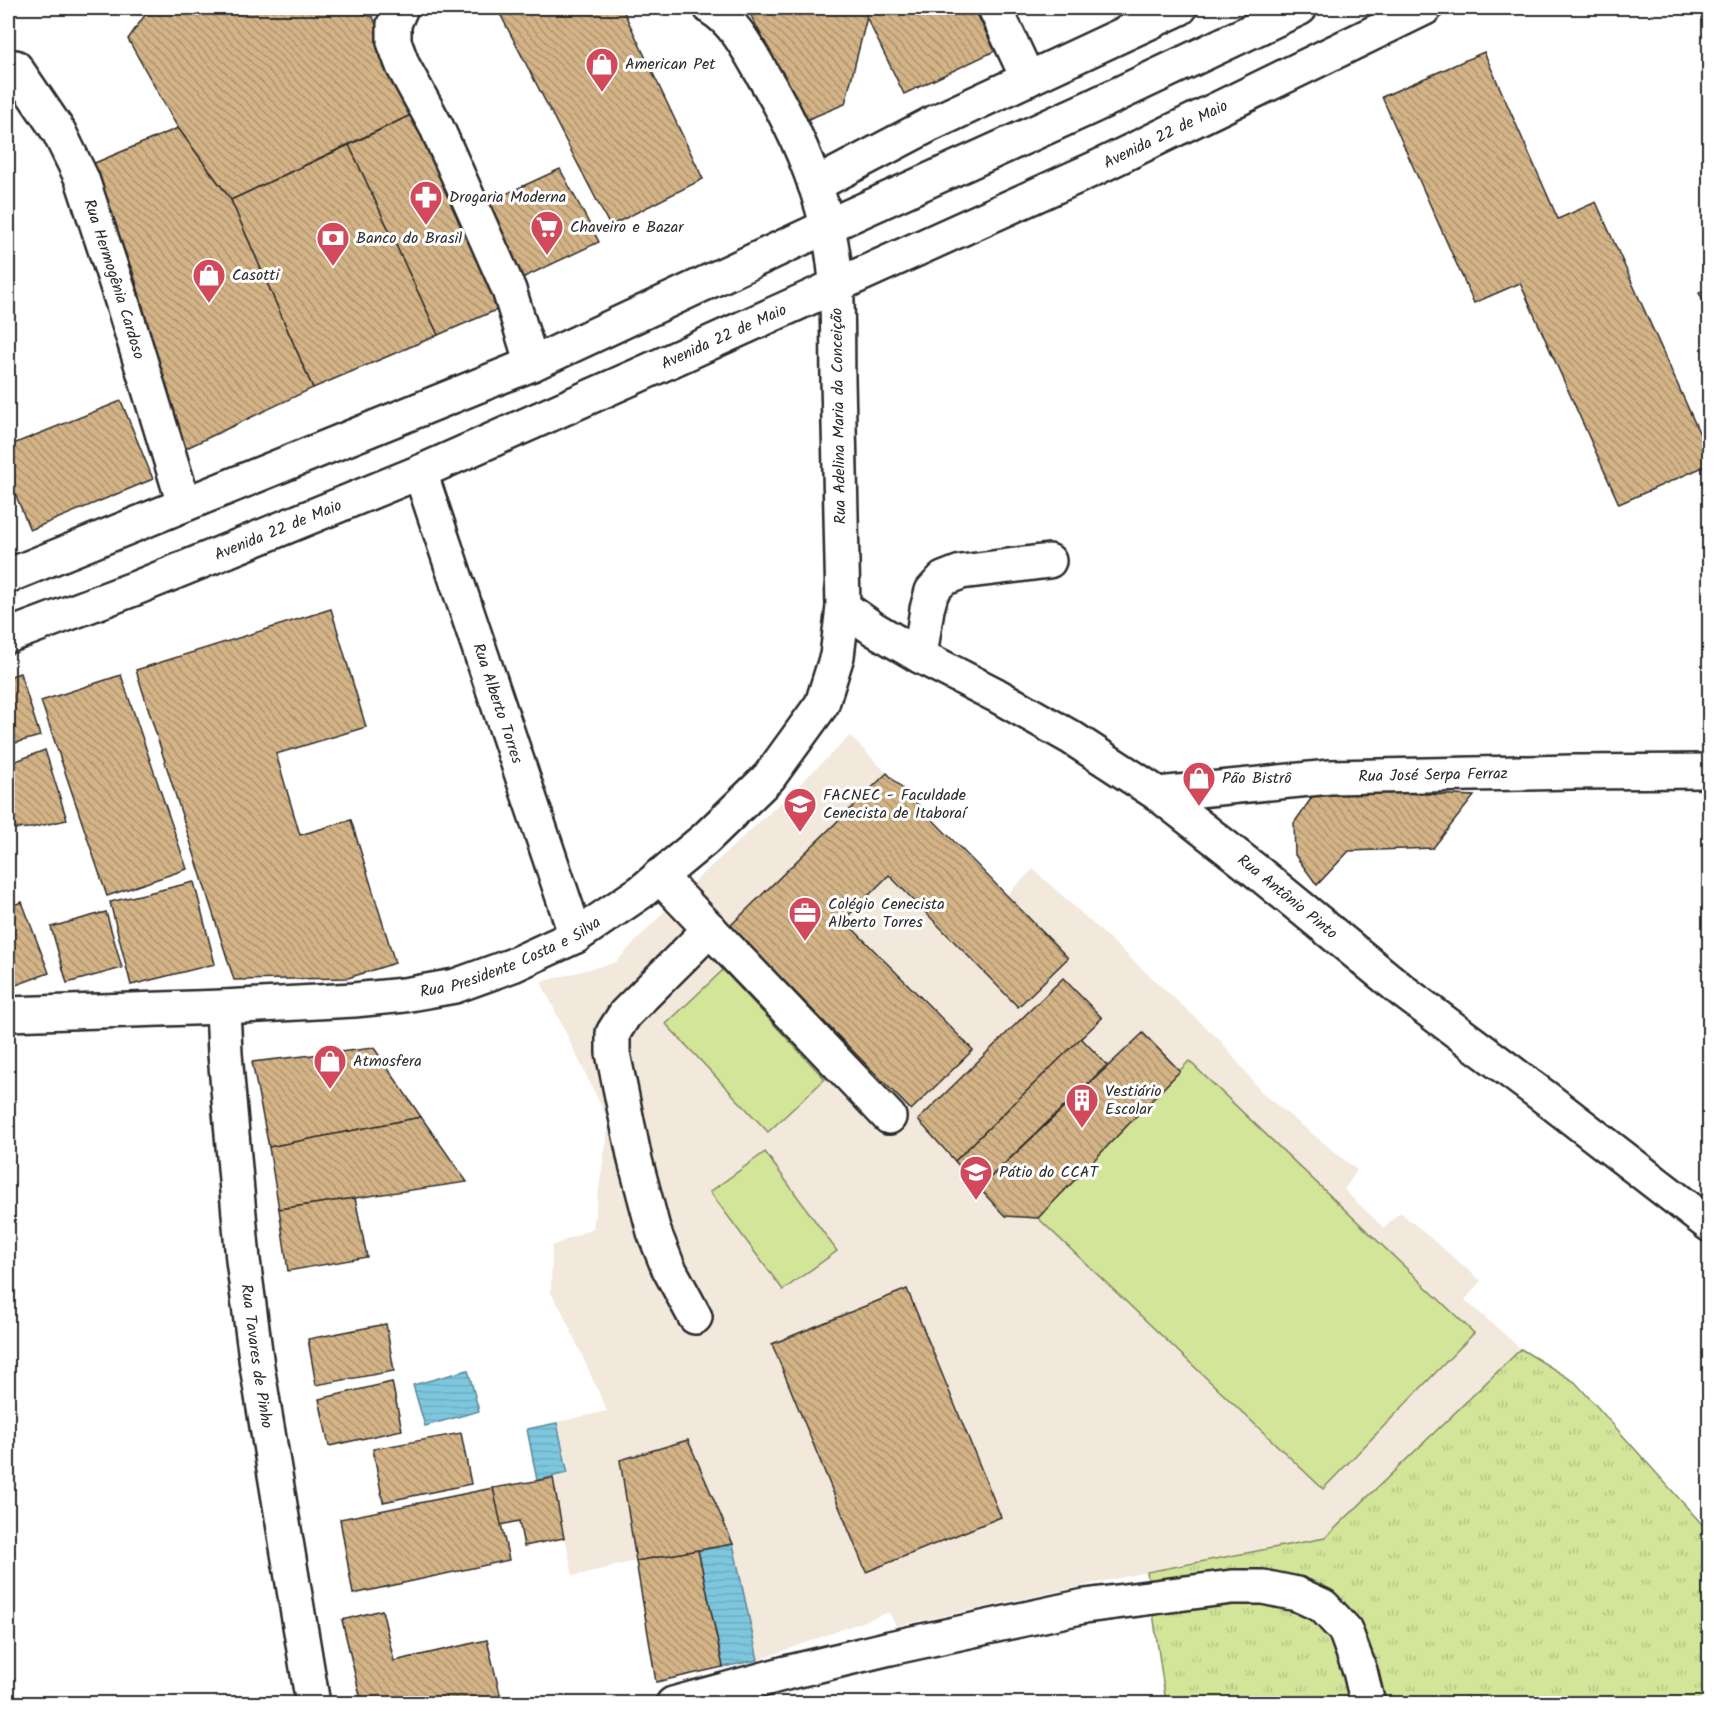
<svg xmlns="http://www.w3.org/2000/svg" width="1717" height="1711" viewBox="0 0 1717 1711" font-family="Kalam,sans-serif">
  <style>
    .built { fill: #f2e8db }
    .grass { fill: url(#grass-tufts); stroke: #7e8862; stroke-width: 1.5 }
    .garden { fill: #d2e599; stroke: #7e8862; stroke-width: 1.5 }
    .water { fill: url(#water-rules); stroke: #5c8996; stroke-width: 1.5 }
    .building { fill: url(#building-back-hatch); stroke: #2b2b2b; stroke-width: 1.5 }
    .lines { fill: none; stroke-linecap: round; stroke-linejoin: round }
    .minor-casing { stroke: #2b2b2b; stroke-width: 38 }
    .major-casing { stroke: #2b2b2b; stroke-width: 38 }
    .minor { stroke: #fff; stroke-width: 33 }
    .major { stroke: #fff; stroke-width: 33 }
    .labels { text-anchor: middle; dominant-baseline: central; stroke-width: 6; stroke-linejoin: round; paint-order: stroke }
    .poi-label { font-size: 16px; fill: #2b2b2b; stroke: #fff; text-anchor: start }
    .street-label { font-size: 16px; fill: #2b2b2b; stroke: #fff }
  </style>
  <defs>
    <pattern id="grass-tufts" width="24" height="20" patternUnits="userSpaceOnUse" patternTransform="scale(1.5)"><rect width="24" height="20" fill="#d2e599"/><path d="M3 7l-1-3M5 7V3M7 7l1-3M15 17l-1-3M17 17v-4M19 17l1-3" fill="none" stroke="#b4c584"/></pattern>
    <pattern id="water-rules" width="6" height="5" patternUnits="userSpaceOnUse" patternTransform="scale(1.5)"><rect width="6" height="5" fill="#7dc7de"/><path d="M0 2.5h6" fill="none" stroke="#6cabbf"/></pattern>
    <pattern id="building-back-hatch" width="6" height="6" patternUnits="userSpaceOnUse" patternTransform="scale(1.5)"><rect width="6" height="6" fill="#d4b487"/><path d="M-1 5l2 2M0 0l6 6M5-1l2 2" fill="none" stroke="#ac936f"/></pattern>
  </defs>
  <rect width="100%" height="100%" fill="#fff"/>
  <filter id="ink" filterUnits="userSpaceOnUse"><feTurbulence type="fractalNoise" baseFrequency=".0167" numOctaves="2"/><feDisplacementMap in="SourceGraphic" scale="12" xChannelSelector="R" yChannelSelector="G"/><feConvolveMatrix kernelMatrix="1 2 1 2 8 2 1 2 1" color-interpolation-filters="sRGB"/></filter>
  <g filter="url(#ink)">
    <path class="built" d="M850,736L1007,895L1033,869L1220,1040L1263,1094L1357,1170L1344,1190L1384,1228L1400,1212L1481,1281L1465,1300L1521,1349L1325,1538L1147,1572L896,1626L889,1612L758,1660L733,1544L688,1440L620,1460L636,1561L573,1576L553,1478L570,1474L558,1422L607,1411L562,1311L551,1293L552,1246L593,1228L609,1122L541,982L616,962L685,890L777,806Z"/>
    <path class="grass" d="M1521,1349L1575,1382L1709,1532V1703H1166L1147,1572L1325,1538Z"/>
    <g class="garden">
      <path d="M723,970L825,1079L768,1132L666,1024Z"/>
      <path d="M1189,1061L1474,1333L1323,1489L1038,1218Z"/>
      <path d="M765,1152L837,1251L783,1290L710,1192Z"/>
    </g>
    <g class="water">
      <path d="M468,1370L479,1411L425,1426L413,1385Z"/>
      <path d="M557,1423L568,1473L537,1480L527,1429Z"/>
      <path d="M733,1544L758,1660L723,1667L698,1551Z"/>
    </g>
    <g class="building">
      <path d="M150,8H345L373,17L415,113L231,200L178,128L128,39Z"/>
      <path d="M497,8H622L703,179L610,226Z"/>
      <path d="M759,8H862L867,17L845,104L806,120L749,12Z"/>
      <path d="M862,8H974L995,51L904,94Z"/>
      <path d="M1484,52L1558,219L1596,202L1710,457V464L1619,504L1520,283L1474,303L1382,97Z"/>
      <path d="M415,113L501,308L438,335L349,145Z"/>
      <path d="M178,128L231,200L313,388L178,452L174,416L133,272L90,165Z"/>
      <path d="M349,145L438,335L313,388L231,200Z"/>
      <path d="M560,169L599,242L520,279L486,203Z"/>
      <path d="M1710,288V314L1699,293Z"/>
      <path d="M121,401L153,479L30,530L8,476V446Z"/>
      <path d="M331,609L366,727L276,754L300,835L351,820L395,963L348,978L234,980L136,670Z"/>
      <path d="M20,673L40,736L8,745V677Z"/>
      <path d="M121,675L187,869L107,896L41,701Z"/>
      <path d="M45,750L67,820L30,828L8,829V764Z"/>
      <path d="M887,773L1068,958L1018,1007L889,875L844,920L973,1050L911,1110L730,926Z"/>
      <path d="M1354,791L1474,796L1433,848L1349,851L1317,885L1295,855L1294,823L1315,793Z"/>
      <path d="M194,882L215,964L131,985L110,902Z"/>
      <path d="M22,902L49,973L8,988V907Z"/>
      <path d="M106,912L122,968L67,983L51,927Z"/>
      <path d="M1063,978L1102,1018L955,1161L918,1120Z"/>
      <path d="M1143,1033L1180,1071L1038,1218L1005,1216L979,1188Z"/>
      <path d="M1081,1038L1107,1065L979,1188L955,1161Z"/>
      <path d="M374,1048L421,1117L269,1147L252,1062Z"/>
      <path d="M421,1117L467,1182L279,1209L269,1147Z"/>
      <path d="M355,1198L367,1257L288,1271L279,1209Z"/>
      <path d="M907,1289L1001,1517L866,1572L772,1344Z"/>
      <path d="M386,1324L394,1371L316,1385L308,1339Z"/>
      <path d="M392,1382L402,1430L329,1446L319,1399Z"/>
      <path d="M461,1433L471,1484L383,1502L373,1449Z"/>
      <path d="M688,1440L733,1544L636,1561L620,1460Z"/>
      <path d="M553,1478L564,1538L524,1546L519,1521L500,1525L493,1488Z"/>
      <path d="M493,1488L509,1560L353,1594L340,1519Z"/>
      <path d="M698,1550L723,1667L656,1682L636,1561Z"/>
      <path d="M8,1594H10L13,1682H8Z"/>
      <path d="M382,1610L394,1661L487,1640L501,1698L477,1704H362L342,1620Z"/>
    </g>
    <g class="lines">
      <defs>
        <g id="minor">
          <path d="M401,8L394,24V42L403,66L437,128L509,290L532,364"/>
          <path d="M995,8L1028,79"/>
          <path id="s1" d="M15,67L59,132L82,179L121,298L184,504"/>
          <path d="M815,185L931,124L1180,8"/>
          <path id="s2" d="M420,472L576,936"/>
          <path id="s3" d="M843,607L874,629L920,656L996,695L1072,738L1158,794L1255,870L1404,992L1546,1098L1710,1225"/>
          <path d="M920,656L927,609L932,591L943,579L961,572L1049,561"/>
          <path id="s4" d="M1158,794L1330,777L1573,772L1710,771"/>
          <path d="M659,876L889,1117"/>
          <path id="s5" d="M223,1007L225,1054L243,1260L257,1366L313,1704"/>
          <path id="s6" d="M8,1014L223,1007L354,1000L404,995L455,986L513,965L576,936L641,892L705,839L769,777L822,704L837,656L843,607C841,531 840,455 838,379C837,328 840,275 827,225C814,173 791,121 763,75C749,51 735,22 711,8"/>
          <path d="M695,1317L668,1267L654,1232L635,1160L613,1053V1033L625,1014L710,929"/>
          <path d="M673,1704L786,1673L890,1648L1085,1606L1232,1587H1263L1297,1594L1323,1606L1345,1630L1360,1671L1368,1704"/>
        </g>
        <g id="major">
          <path d="M8,576L532,364L828,226L1091,107L1300,8"/>
          <path id="s7" d="M8,636L136,588L420,472L639,375L1094,169L1425,8"/>
        </g>
      </defs>
      <use href="#minor" class="minor-casing"/>
      <use href="#major" class="major-casing"/>
      <use href="#minor" class="minor"/>
      <use href="#major" class="major"/>
    </g>
  </g>
  <defs>
    <symbol id="shop-pin" viewBox="-11 -11 22 30"><path d="M0 17L-7.5 6A9.5 9.5 0 1 1 7.5 6Z" fill="#d1495b" stroke="#fff"/><path d="M-5-2.5h2.3a2.7 3.5 0 0 1 5.4 0H5L5.5 6h-11ZM-1.5-2.5h3a1.5 2.3 0 0 0-3 0Z" fill="#fff"/></symbol>
    <symbol id="pharmacy-pin" viewBox="-11 -11 22 30"><path d="M0 17L-7.5 6A9.5 9.5 0 1 1 7.5 6Z" fill="#d1495b" stroke="#fff"/><path d="M-2-6h4v4h4v4h-4v4h-4v-4h-4v-4h4Z" fill="#fff"/></symbol>
    <symbol id="supermarket-pin" viewBox="-11 -11 22 30"><path d="M0 17L-7.5 6A9.5 9.5 0 1 1 7.5 6Z" fill="#d1495b" stroke="#fff"/><path d="M-6-5.5h2.5l.6 2H6L4.5 2H-2.5L-4.4-4H-6ZM-1.5 3.2a1.3 1.3 0 1 0 .1 0ZM3 3.2a1.3 1.3 0 1 0 .1 0Z" fill="#fff"/></symbol>
    <symbol id="bank-pin" viewBox="-11 -11 22 30"><path d="M0 17L-7.5 6A9.5 9.5 0 1 1 7.5 6Z" fill="#d1495b" stroke="#fff"/><path d="M-6-4H6V4H-6ZM0-2.3a2.3 2.3 0 1 0 0 4.6a2.3 2.3 0 1 0 0-4.6Z" fill="#fff"/></symbol>
    <symbol id="university-pin" viewBox="-11 -11 22 30"><path d="M0 17L-7.5 6A9.5 9.5 0 1 1 7.5 6Z" fill="#d1495b" stroke="#fff"/><path d="M0-5L7-2L0 1L-7-2ZM-4 1L0 2.5L4 1V4Q0 6-4 4Z" fill="#fff"/></symbol>
    <symbol id="office-pin" viewBox="-11 -11 22 30"><path d="M0 17L-7.5 6A9.5 9.5 0 1 1 7.5 6Z" fill="#d1495b" stroke="#fff"/><path d="M-6-3h4V-5.5h4V-3h4V5H-6ZM-1-4.5V-3h2v-1.5ZM-6 0V1H6V0Z" fill="#fff"/></symbol>
    <symbol id="building-pin" viewBox="-11 -11 22 30"><path d="M0 17L-7.5 6A9.5 9.5 0 1 1 7.5 6Z" fill="#d1495b" stroke="#fff"/><path d="M-4-6H4V6H1V3H-1V6H-4ZM-2.5-4.3h1.7v1.8h-1.7ZM.8-4.3h1.7v1.8H.8ZM-2.5-1h1.7V.8h-1.7ZM.8-1h1.7V.8H.8Z" fill="#fff"/></symbol>
  </defs>
  <g fill-rule="evenodd">
    <use href="#shop-pin" x="583" y="45" width="38" height="52"/>
    <use href="#pharmacy-pin" x="407" y="178" width="38" height="52"/>
    <use href="#supermarket-pin" x="528" y="208" width="38" height="52"/>
    <use href="#bank-pin" x="314" y="219" width="38" height="52"/>
    <use href="#shop-pin" x="190" y="256" width="38" height="52"/>
    <use href="#shop-pin" x="1180" y="759" width="38" height="52"/>
    <use href="#university-pin" x="781" y="785" width="38" height="52"/>
    <use href="#office-pin" x="786" y="894" width="38" height="52"/>
    <use href="#shop-pin" x="311" y="1042" width="38" height="52"/>
    <use href="#building-pin" x="1063" y="1081" width="38" height="52"/>
    <use href="#university-pin" x="957" y="1153" width="38" height="52"/>
  </g>
  <g class="labels">
    <g class="poi-label">
      <text x="625" y="64">American Pet</text>
      <text x="449" y="197">Drogaria Moderna</text>
      <text x="570" y="227">Chaveiro e Bazar</text>
      <text x="356" y="238">Banco do Brasil</text>
      <text x="232" y="275">Casotti</text>
      <text x="1222" y="778">Pão Bistrô</text>
      <text x="823" y="795">FACNEC - Faculdade<tspan x="823" dy="18">Cenecista de Itaboraí</tspan></text>
      <text x="828" y="904">Colégio Cenecista<tspan x="828" dy="18">Alberto Torres</tspan></text>
      <text x="353" y="1061">Atmosfera</text>
      <text x="1105" y="1091">Vestiário<tspan x="1105" dy="18">Escolar</tspan></text>
      <text x="999" y="1172">Pátio do CCAT</text>
    </g>
    <g class="street-label">
      <text stroke="none"><textPath href="#s7" startOffset="1262">Avenida 22 de Maio</textPath></text>
      <text stroke="none"><textPath href="#s1" startOffset="236">Rua Hermogênia Cardoso</textPath></text>
      <text stroke="none"><textPath href="#s7" startOffset="776">Avenida 22 de Maio</textPath></text>
      <text transform="translate(839 416) rotate(-91)">Rua Adelina Maria da Conceição</text>
      <text stroke="none"><textPath href="#s7" startOffset="290">Avenida 22 de Maio</textPath></text>
      <text stroke="none"><textPath href="#s2" startOffset="244">Rua Alberto Torres</textPath></text>
      <text stroke="none"><textPath href="#s4" startOffset="276">Rua José Serpa Ferraz</textPath></text>
      <text stroke="none"><textPath href="#s3" startOffset="532">Rua Antônio Pinto</textPath></text>
      <text stroke="none"><textPath href="#s6" startOffset="510">Rua Presidente Costa e Silva</textPath></text>
      <text stroke="none"><textPath href="#s5" startOffset="351">Rua Tavares de Pinho</textPath></text>
    </g>
  </g>
  <rect width="1717" height="1711" fill="none" stroke="#fff" stroke-width="30"/>
  <rect x="15" y="15" width="1687" height="1681" fill="none" stroke="#2b2b2b" stroke-width="2" filter="url(#ink)"/>
</svg>
